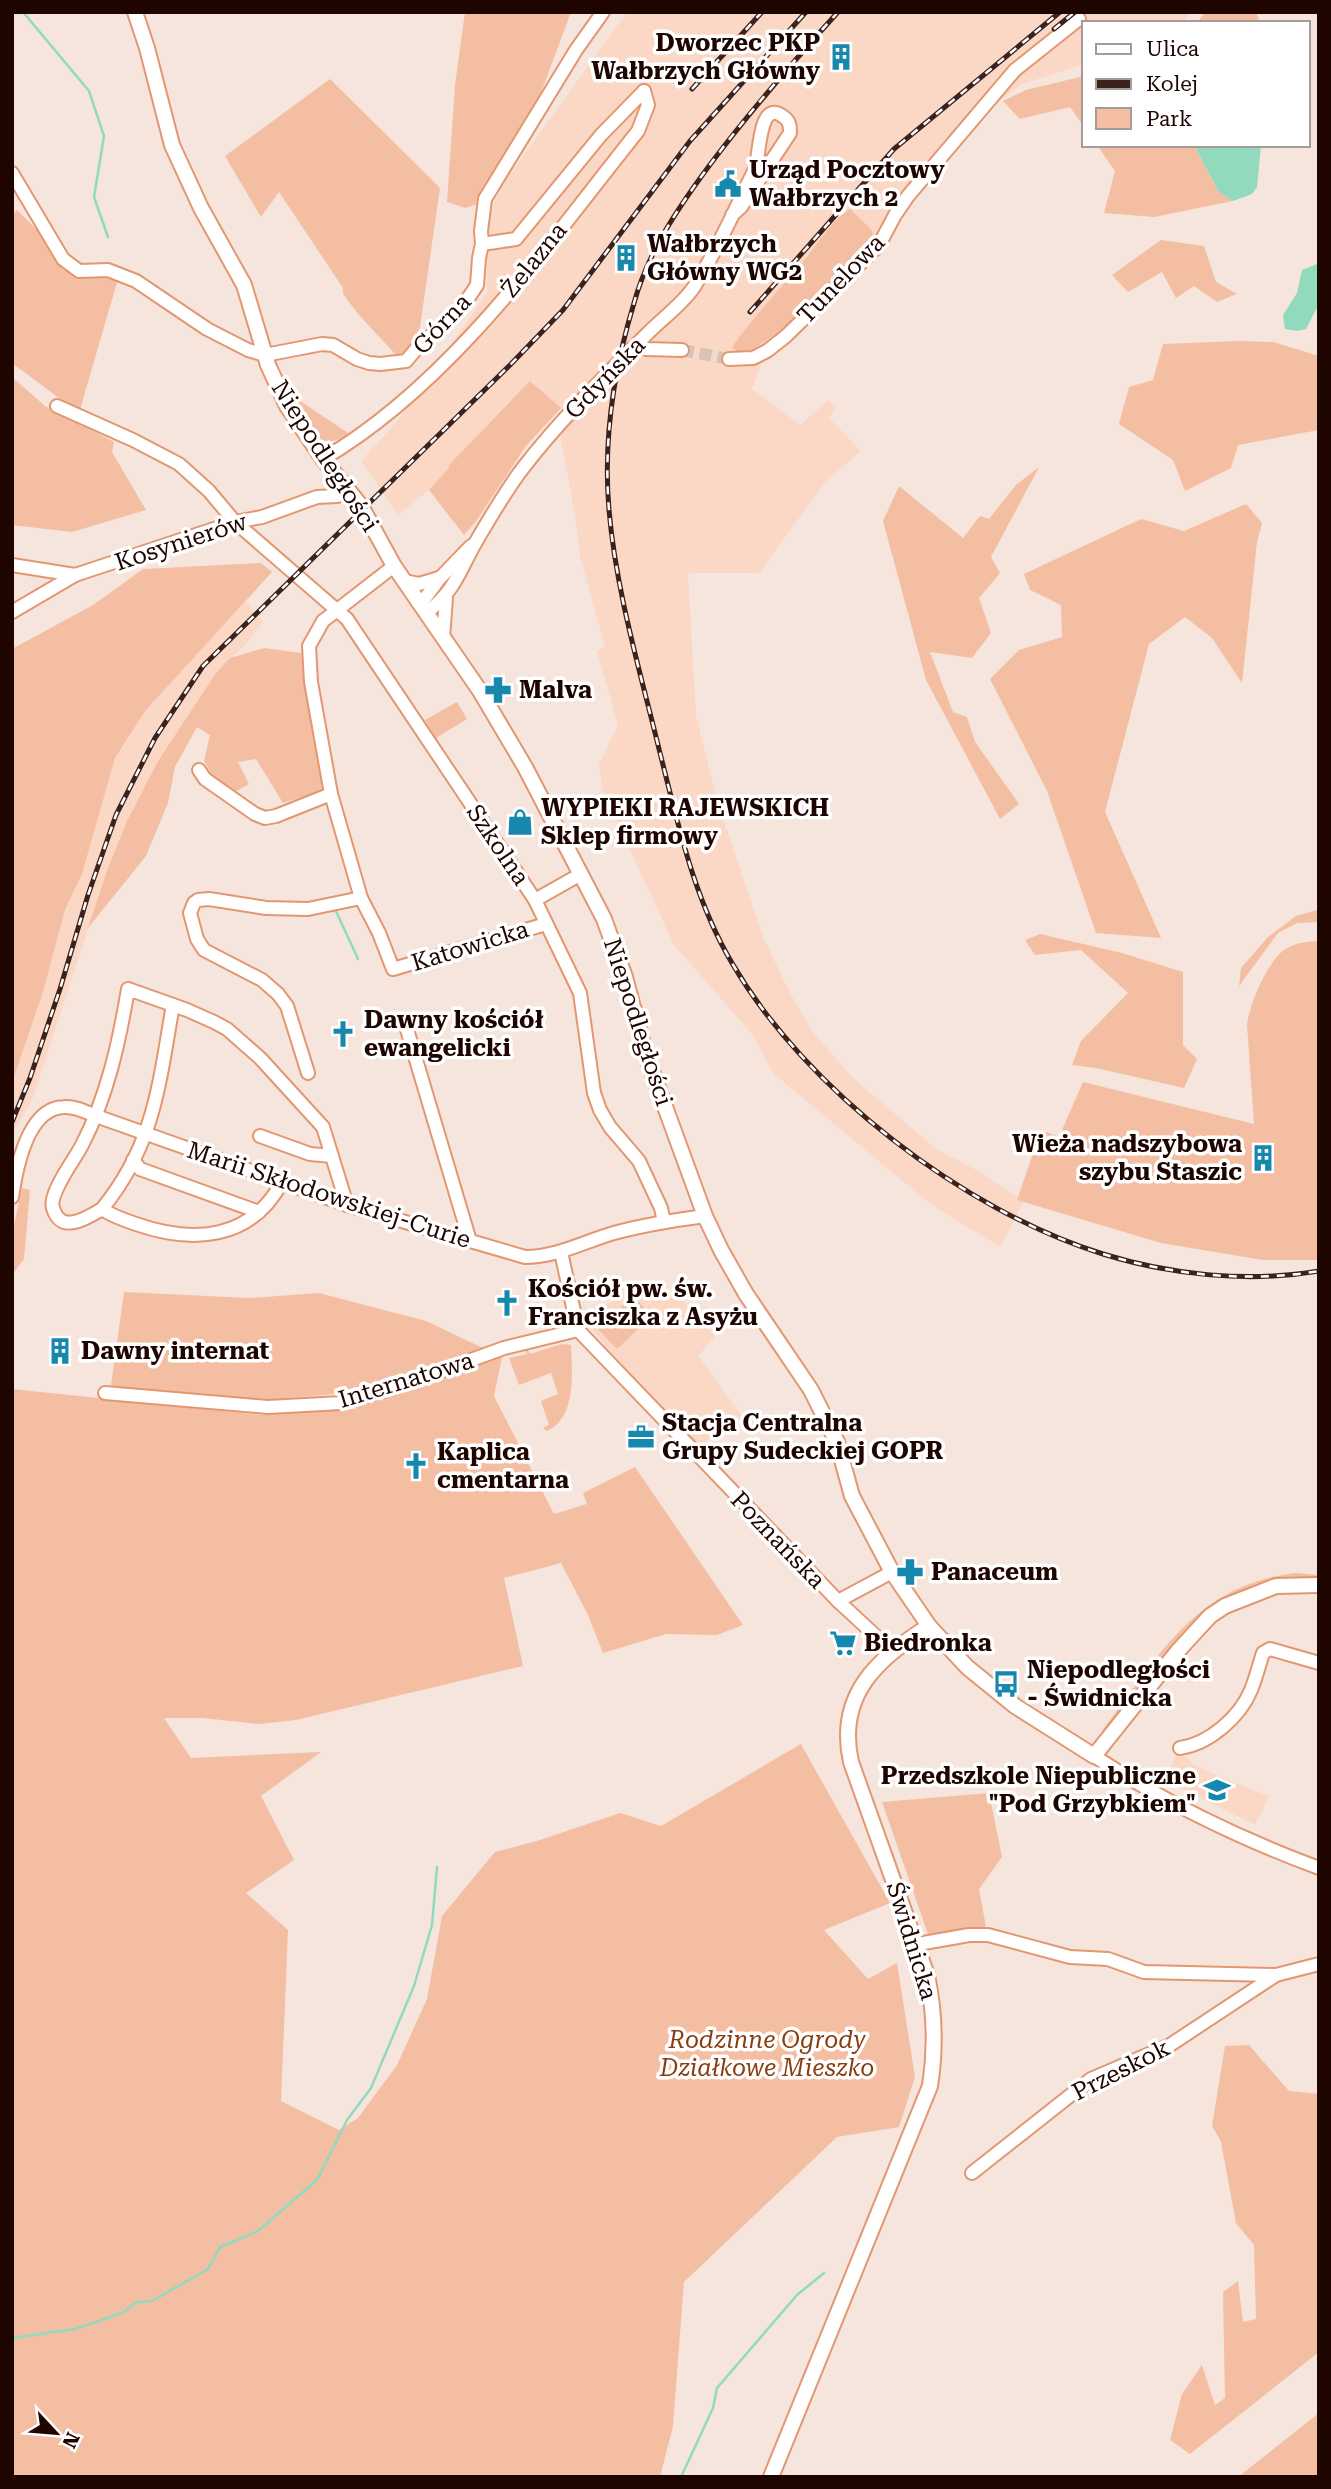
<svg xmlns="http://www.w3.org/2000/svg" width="1331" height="2489" viewBox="0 0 1331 2489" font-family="'Roboto Serif',serif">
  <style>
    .built { fill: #fbd8c6 }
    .green { fill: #f4bea3 }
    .water { fill: #92dabd }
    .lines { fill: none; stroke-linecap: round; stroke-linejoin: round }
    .stream { stroke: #92dabd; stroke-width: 2.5 }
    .minor-tunnel { stroke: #d5c3bc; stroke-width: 12; stroke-dasharray: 12 6; stroke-linecap: butt }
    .minor-casing { stroke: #e39771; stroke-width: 16 }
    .major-casing { stroke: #e39771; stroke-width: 18 }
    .minor { stroke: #fff; stroke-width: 12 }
    .major { stroke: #fff; stroke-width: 14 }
    .rail-casing { stroke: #3b221c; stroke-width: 5 }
    .rail { stroke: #fff; stroke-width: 2.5; stroke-dasharray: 8; stroke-linecap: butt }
    .labels { text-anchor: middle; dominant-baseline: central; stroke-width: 7; stroke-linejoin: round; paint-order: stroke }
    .poi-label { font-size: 24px; font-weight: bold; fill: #1f0500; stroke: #fff; text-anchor: start }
    .street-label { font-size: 24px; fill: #1f0500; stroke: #fff }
    .park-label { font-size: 24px; font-style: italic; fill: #873e12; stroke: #fff }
  </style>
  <rect width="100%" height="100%" fill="#f5e5dd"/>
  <g class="built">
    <path d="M627,12H1192L1182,23H1084V64L1022,84L986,111L875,243L777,338L762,363L752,389L800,425L828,400L836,407L829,418L861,451L826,481L759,573H688L696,715L717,801L764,939L790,993L813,1032L852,1077L935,1148L978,1171L1024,1201L1000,1247L929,1203L774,1074L751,1033L674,945L602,789L599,764L618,725L597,651L605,647L580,556L575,514L561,441V408L448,469L429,490L398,515L361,461L399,419L487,293V215L504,183Z"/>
    <path d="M246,601L263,622L246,644L216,673L158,761L127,821L108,868L33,1098L12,1135V1083L43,992L65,910L82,874L114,758L145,711L207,641Z"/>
    <path d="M646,1285L677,1295L715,1336L698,1356L742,1416L700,1445L695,1443L628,1372L585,1321V1315Z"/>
    <path d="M1176,1754L1186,1757L1193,1764L1222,1778L1269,1796L1255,1825L1179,1787L1160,1782L1166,1776Z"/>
  </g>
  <g class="green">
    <path d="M465,12H571L541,93L477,204L465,208L447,202L455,85Z"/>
    <path d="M1206,12H1256L1259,20L1276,23H1196Z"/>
    <path d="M1084,76V127L1070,107L1020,119L1003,101L1026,90Z"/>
    <path d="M330,79L440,188L418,341L402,356H397L359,315L343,294V288L279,192L261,217L225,156Z"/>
    <path d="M1097,145H1194L1219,192L1233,201L1154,217L1104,213L1115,171Z"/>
    <path d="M850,209L871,229L874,237C838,277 790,332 741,355L732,347C755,315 781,288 806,258C821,240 830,222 850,209Z"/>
    <path d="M17,210L44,237L52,255L63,270L83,277L118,279L79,413L12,363V214Z"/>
    <path d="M1161,240L1204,246L1216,282L1237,294L1217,302L1194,286L1176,298L1162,272L1128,292L1112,275Z"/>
    <path d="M1239,341L1273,342L1319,356V430L1238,445L1231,468L1185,491L1173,460L1119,424L1129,387L1153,380L1163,344Z"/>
    <path d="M12,377L45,406L114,442L112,452L146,510L72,532L12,525Z"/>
    <path d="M530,381L561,408L526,446L477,520L464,535L429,490L448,469L450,464Z"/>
    <path d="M300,401L348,433C340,440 331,444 321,439L296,404Z"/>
    <path d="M1039,467L991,557L1000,573L979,598L991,633L972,658L930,652L953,712L967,717L975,742L1019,804L1000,819L926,680L883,521L899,486L963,538L980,516L989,519L1016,485Z"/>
    <path d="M1246,504L1262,523L1257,542L1242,683L1212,638L1185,617L1149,644L1105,812L1161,938L1096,933L1047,791L990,679L1019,650L1062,637L1061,605L1030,590L1024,574L1141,519L1184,531Z"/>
    <path d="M261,563L272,572L145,711L115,758L82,874L65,910L43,992L12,1083V649L93,605L143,569Z"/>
    <path d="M264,648L301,653L307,702L326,789L307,800L305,796L283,803L256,759L238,762L249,784L233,793L210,778L211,773L204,761L210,735L197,727L175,767L168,803L146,856L88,928L108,868L127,821L158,761L216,673L230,658Z"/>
    <path d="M457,702L467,719L436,738L425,720Z"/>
    <path d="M1317,910L1319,911V922L1297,923L1278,933L1239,986L1241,968L1268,937L1296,916Z"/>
    <path d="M1040,934L1122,953L1183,972V1045L1197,1059L1184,1088L1096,1068L1072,1065L1081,1041L1128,993L1081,950L1035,955L1025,940Z"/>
    <path d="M1319,941V1260H1263L1161,1243L1017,1200L1041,1130L1059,1137L1083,1082L1254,1124L1247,1024C1250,1003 1268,959 1287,948C1296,943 1309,941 1319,941Z"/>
    <path d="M22,1188L30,1190L24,1259L12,1275V1235Z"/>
    <path d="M124,1292L249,1298L319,1293L426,1321L502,1357L494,1396L554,1514L587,1504L583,1493L635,1467L743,1625L717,1635L666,1634L603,1653L588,1615L561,1563L504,1578L523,1666L296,1720L259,1724L203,1718H164L191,1758L321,1752L261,1796L294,1860L246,1893L288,1930L281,2101L339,2130L358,2118L397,2065L427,1999L442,1916L495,1852L537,1841L620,1813L661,1826L801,1744L890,1903L824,1930L868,1979L897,1963L915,2077L899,2127L837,2137L684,2282L673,2426L660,2477H12V1389L260,1415L356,1409L345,1393L266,1400L111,1386Z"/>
    <path d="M633,1296L652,1316L617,1349L598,1329Z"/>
    <path d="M562,1344L571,1345C572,1371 577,1418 547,1431L543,1428L549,1425L541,1401L558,1394L551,1373L519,1385L509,1358L527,1354L525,1349L527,1348L530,1354Z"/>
    <path d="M1296,1573L1319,1575V1579C1211,1569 1162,1660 1105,1734L1102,1731C1157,1658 1196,1584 1296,1573Z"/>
    <path d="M989,1793L1002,1857L979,1889L986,1927L929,1937L882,1802Z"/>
    <path d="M1249,2045L1289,2091L1319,2094V2352L1190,2454L1170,2440L1182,2394L1202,2365L1215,2405L1225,2398L1223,2292L1238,2281L1243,2322L1256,2319L1254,2245L1236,2223L1221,2142L1212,2126L1225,2046Z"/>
    <path d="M1319,2413V2477H1238Z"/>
  </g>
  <g class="water">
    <path d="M1194,145H1261L1257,187L1252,194L1233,201L1219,192Z"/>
    <path d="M1317,264L1319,304L1306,329L1297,331L1285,329L1283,315L1297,293L1302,270Z"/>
  </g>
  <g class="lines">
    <g class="stream">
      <path d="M23,12L89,91L104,136L94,197L108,237"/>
      <path d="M335,909L358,959"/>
      <path d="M12,2338L75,2329L122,2313L137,2302L152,2301L208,2269L220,2247L258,2231L317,2180L347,2120L371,2088L414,1986L432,1925L437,1867"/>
      <path d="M681,2477L713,2408L717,2388L797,2295L824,2273"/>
    </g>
    <path class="minor-tunnel" d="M682,350L729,359"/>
    <defs>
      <g id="minor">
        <path d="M12,173L63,259L79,271L108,270L136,281L207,329L248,350L265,355L322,344L333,345L357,359L369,363L380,364L406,361L424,340L439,331L469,297L477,285L479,258L482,244L481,231L485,199L576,50L603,12"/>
        <path d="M482,244L516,239L601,135L644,91"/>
        <path d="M636,345L646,349L682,350"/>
        <path d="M729,359L753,358L767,351L786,336L879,245L895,215L908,196L1015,70L1079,19"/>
        <path d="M57,406L133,440L179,464L209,491L235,522L347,619L535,900L580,993L594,1093L600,1110L610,1127L639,1161L661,1208L664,1222"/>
        <path d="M323,459C451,384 546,246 638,131L648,105L644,91"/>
        <path d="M12,565L75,575L235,522L262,517L317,497L337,496L348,493"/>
        <path d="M394,566L323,621L309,646L311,682L331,794L361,898L379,933L393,969L546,924"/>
        <path d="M404,581L419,584L439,578"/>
        <path d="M420,605L440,578L471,546"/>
        <path d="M12,612L75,575"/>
        <path d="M426,613C456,590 459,571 477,540C491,516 506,490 523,468C559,421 603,378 645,336C661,319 681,306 694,287C717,251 736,207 755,169C760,158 758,94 785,118C790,122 790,127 790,133L741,207L732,215"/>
        <path d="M443,638L446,598"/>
        <path d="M199,770L205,779L255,814L265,818L276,816L331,794"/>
        <path d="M535,900L581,874"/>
        <path d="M406,1026L470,1241"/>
        <path d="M308,1073L287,1006L278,994L262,980L204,950L197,939L190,913L194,903L198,900L209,899L266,908L308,909L361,898"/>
        <path d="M260,1136L310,1154L332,1156"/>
        <path d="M133,1160L140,1169L259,1212"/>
        <path d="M282,1182C251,1240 193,1244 136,1224C124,1220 112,1216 102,1209C87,1218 61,1235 53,1208C48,1194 75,1159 82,1145C107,1097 119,1043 128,989L187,1010L214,1022L227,1029L260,1058L323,1127L347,1205"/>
        <path d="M12,1197C16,1170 27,1108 64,1107C75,1106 86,1112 96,1116L347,1205L525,1257C557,1257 583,1242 614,1233C643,1225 675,1220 705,1216"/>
        <path d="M102,1209C155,1144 159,1083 173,1005"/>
        <path d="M561,1252L578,1330L838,1601L892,1651"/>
        <path d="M105,1393L268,1407L341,1403L397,1387L504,1348L578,1330"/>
        <path d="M838,1601L892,1572"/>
        <path d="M1180,1748C1209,1744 1240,1717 1251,1690C1256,1678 1259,1665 1263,1653L1270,1649L1319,1663"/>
        <path d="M1094,1756C1164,1802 1241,1839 1319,1868"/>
        <path d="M918,1944L969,1935H988L1070,1957L1108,1959L1144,1972L1276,1975L1319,1964"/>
        <path d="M972,2173L1091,2079L1170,2045L1276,1975"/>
      </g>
      <g id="major">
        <path d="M135,12L147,48L172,145L201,208L244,285L268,365L287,406L323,459L361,506L394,566L480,691L525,767L604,919L625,977L645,1052L705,1216L721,1250L746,1294L811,1390L837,1442L852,1496L892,1572L929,1626L967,1667L1015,1706L1094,1756L1177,1652L1210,1616L1225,1606L1276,1586L1319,1585"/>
        <path d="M771,2477L930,2086C936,2048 935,2013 927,1975L851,1762C836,1695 878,1658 929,1626"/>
      </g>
    </defs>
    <use href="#minor" class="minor-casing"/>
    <use href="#major" class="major-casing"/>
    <use href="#minor" class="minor"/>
    <use href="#major" class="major"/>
    <defs>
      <g id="rail">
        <path d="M838,12C793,62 749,112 709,166C678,208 648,252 634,303C614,369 603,441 609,510C616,591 640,671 659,749C678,823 693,897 732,963C805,1089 964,1211 1103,1254C1171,1275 1248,1283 1319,1271"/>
        <path d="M1054,29L1075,12"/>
        <path d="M692,89L762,12"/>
        <path d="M750,312L894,149L1060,12"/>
        <path d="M12,1122L30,1078L60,989L88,895L116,815L155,738L203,666L511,364L563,310L690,141L806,12"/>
      </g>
    </defs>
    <use href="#rail" class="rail-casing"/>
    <use href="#rail" class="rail"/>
  </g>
  <defs>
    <symbol id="building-bare" viewBox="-9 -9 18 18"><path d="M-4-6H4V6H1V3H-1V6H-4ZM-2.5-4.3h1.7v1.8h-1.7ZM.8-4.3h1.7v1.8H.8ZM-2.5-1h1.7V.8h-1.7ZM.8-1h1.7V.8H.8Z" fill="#1687ad" stroke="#fff" stroke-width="2.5" paint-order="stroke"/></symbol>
    <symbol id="civic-bare" viewBox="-9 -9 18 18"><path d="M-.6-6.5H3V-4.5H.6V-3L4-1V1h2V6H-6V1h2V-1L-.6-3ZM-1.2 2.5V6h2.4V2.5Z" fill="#1687ad" stroke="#fff" stroke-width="2.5" paint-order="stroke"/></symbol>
    <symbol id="pharmacy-bare" viewBox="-9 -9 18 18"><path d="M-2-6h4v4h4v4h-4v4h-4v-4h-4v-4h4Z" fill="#1687ad" stroke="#fff" stroke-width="2.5" paint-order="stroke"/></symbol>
    <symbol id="shop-bare" viewBox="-9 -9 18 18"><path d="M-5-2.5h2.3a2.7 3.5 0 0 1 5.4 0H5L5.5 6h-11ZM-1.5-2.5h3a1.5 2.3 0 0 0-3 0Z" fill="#1687ad" stroke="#fff" stroke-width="2.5" paint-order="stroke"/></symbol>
    <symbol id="church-bare" viewBox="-9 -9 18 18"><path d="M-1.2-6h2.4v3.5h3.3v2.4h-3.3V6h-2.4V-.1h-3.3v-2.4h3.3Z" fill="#1687ad" stroke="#fff" stroke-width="2.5" paint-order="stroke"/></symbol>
    <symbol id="office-bare" viewBox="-9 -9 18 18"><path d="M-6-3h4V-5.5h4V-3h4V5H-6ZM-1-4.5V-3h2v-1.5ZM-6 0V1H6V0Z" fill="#1687ad" stroke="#fff" stroke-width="2.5" paint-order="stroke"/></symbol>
    <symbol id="supermarket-bare" viewBox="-9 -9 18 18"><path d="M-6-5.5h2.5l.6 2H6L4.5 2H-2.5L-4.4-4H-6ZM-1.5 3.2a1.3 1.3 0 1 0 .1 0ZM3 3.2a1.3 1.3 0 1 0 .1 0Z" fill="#1687ad" stroke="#fff" stroke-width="2.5" paint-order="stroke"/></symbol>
    <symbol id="bus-bare" viewBox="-9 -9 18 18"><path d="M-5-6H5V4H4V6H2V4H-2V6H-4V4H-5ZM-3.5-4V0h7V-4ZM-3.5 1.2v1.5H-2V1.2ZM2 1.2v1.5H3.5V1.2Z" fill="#1687ad" stroke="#fff" stroke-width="2.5" paint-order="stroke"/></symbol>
    <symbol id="school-bare" viewBox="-9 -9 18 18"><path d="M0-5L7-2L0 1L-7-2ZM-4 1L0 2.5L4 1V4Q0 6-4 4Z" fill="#1687ad" stroke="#fff" stroke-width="2.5" paint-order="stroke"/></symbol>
  </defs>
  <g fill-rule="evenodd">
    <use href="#building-bare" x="822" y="38" width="38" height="38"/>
    <use href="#civic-bare" x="709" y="165" width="38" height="38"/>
    <use href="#building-bare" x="607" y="239" width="38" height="38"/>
    <use href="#pharmacy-bare" x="479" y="671" width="38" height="38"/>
    <use href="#shop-bare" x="501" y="803" width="38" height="38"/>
    <use href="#church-bare" x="324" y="1015" width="38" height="38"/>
    <use href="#building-bare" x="1244" y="1139" width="38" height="38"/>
    <use href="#church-bare" x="488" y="1284" width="38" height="38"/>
    <use href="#building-bare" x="41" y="1332" width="38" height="38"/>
    <use href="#office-bare" x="622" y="1418" width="38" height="38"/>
    <use href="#church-bare" x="397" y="1447" width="38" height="38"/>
    <use href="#pharmacy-bare" x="891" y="1553" width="38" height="38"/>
    <use href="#supermarket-bare" x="824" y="1624" width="38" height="38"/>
    <use href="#bus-bare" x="987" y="1665" width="38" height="38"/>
    <use href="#school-bare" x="1198" y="1771" width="38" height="38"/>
  </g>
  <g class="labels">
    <g class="poi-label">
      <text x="820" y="43" text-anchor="end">Dworzec PKP<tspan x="820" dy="28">Wałbrzych Główny</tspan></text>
      <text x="749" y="170">Urząd Pocztowy<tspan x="749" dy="28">Wałbrzych 2</tspan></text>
      <text x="647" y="244">Wałbrzych<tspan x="647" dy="28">Główny WG2</tspan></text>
      <text x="519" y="690">Malva</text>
      <text x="541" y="808">WYPIEKI RAJEWSKICH<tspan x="541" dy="28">Sklep firmowy</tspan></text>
      <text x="364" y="1020">Dawny kościół<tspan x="364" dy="28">ewangelicki</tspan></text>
      <text x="1242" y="1144" text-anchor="end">Wieża nadszybowa<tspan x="1242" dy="28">szybu Staszic</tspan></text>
      <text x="528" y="1289">Kościół pw. św.<tspan x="528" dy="28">Franciszka z Asyżu</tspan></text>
      <text x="81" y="1351">Dawny internat</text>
      <text x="662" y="1423">Stacja Centralna<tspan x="662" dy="28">Grupy Sudeckiej GOPR</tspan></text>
      <text x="437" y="1452">Kaplica<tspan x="437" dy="28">cmentarna</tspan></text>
      <text x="931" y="1572">Panaceum</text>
      <text x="864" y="1643">Biedronka</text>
      <text x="1027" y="1670">Niepodległości<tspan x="1027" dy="28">- Świdnicka</tspan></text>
      <text x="1196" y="1776" text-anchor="end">Przedszkole Niepubliczne<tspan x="1196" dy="28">"Pod Grzybkiem"</tspan></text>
    </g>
    <g class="street-label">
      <text transform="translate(534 260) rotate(-51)">Żelazna</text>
      <text transform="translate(841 279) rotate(-46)">Tunelowa</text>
      <text transform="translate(442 324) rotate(-47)">Górna</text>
      <text transform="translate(605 378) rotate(-46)">Gdyńska</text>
      <text transform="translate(325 456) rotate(57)">Niepodległości</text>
      <text transform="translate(181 542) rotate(-18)">Kosynierów</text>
      <text transform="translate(498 845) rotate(56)">Szkolna</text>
      <text transform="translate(470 946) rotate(-17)">Katowicka</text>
      <text transform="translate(638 1022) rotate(72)">Niepodległości</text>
      <text transform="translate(329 1195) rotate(18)">Marii Skłodowskiej-Curie</text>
      <text transform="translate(406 1380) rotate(-17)">Internatowa</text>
      <text transform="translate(778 1540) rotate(46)">Poznańska</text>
      <text transform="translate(912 1941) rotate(73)">Świdnicka</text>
      <text transform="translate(1121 2070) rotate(-27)">Przeskok</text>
    </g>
    <g class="park-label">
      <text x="767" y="2040">Rodzinne Ogrody<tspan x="767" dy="28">Działkowe Mieszko</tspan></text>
    </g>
  </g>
  <rect width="1331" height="2489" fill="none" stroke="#1f0500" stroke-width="28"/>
  <rect x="1082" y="21" width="228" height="126" fill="#ffffff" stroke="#a59b99" stroke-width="2"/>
  <rect x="1096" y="44" width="35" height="10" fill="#ffffff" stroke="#a59b99" stroke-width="2"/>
  <text x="1146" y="56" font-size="21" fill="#1f0500">Ulica</text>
  <rect x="1096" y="79" width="35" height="10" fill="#3b221c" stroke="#a59b99" stroke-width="2"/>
  <text x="1146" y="91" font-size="21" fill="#1f0500">Kolej</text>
  <rect x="1096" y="108" width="35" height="21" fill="#f4bea3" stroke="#a59b99" stroke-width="2"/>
  <text x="1146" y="126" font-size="21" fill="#1f0500">Park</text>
  <g transform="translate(56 2433) rotate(116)" stroke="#ffffff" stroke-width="5" paint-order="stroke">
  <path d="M0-5L12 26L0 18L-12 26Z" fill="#1f0500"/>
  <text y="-10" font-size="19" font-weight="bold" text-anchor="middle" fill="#1f0500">N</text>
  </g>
</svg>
